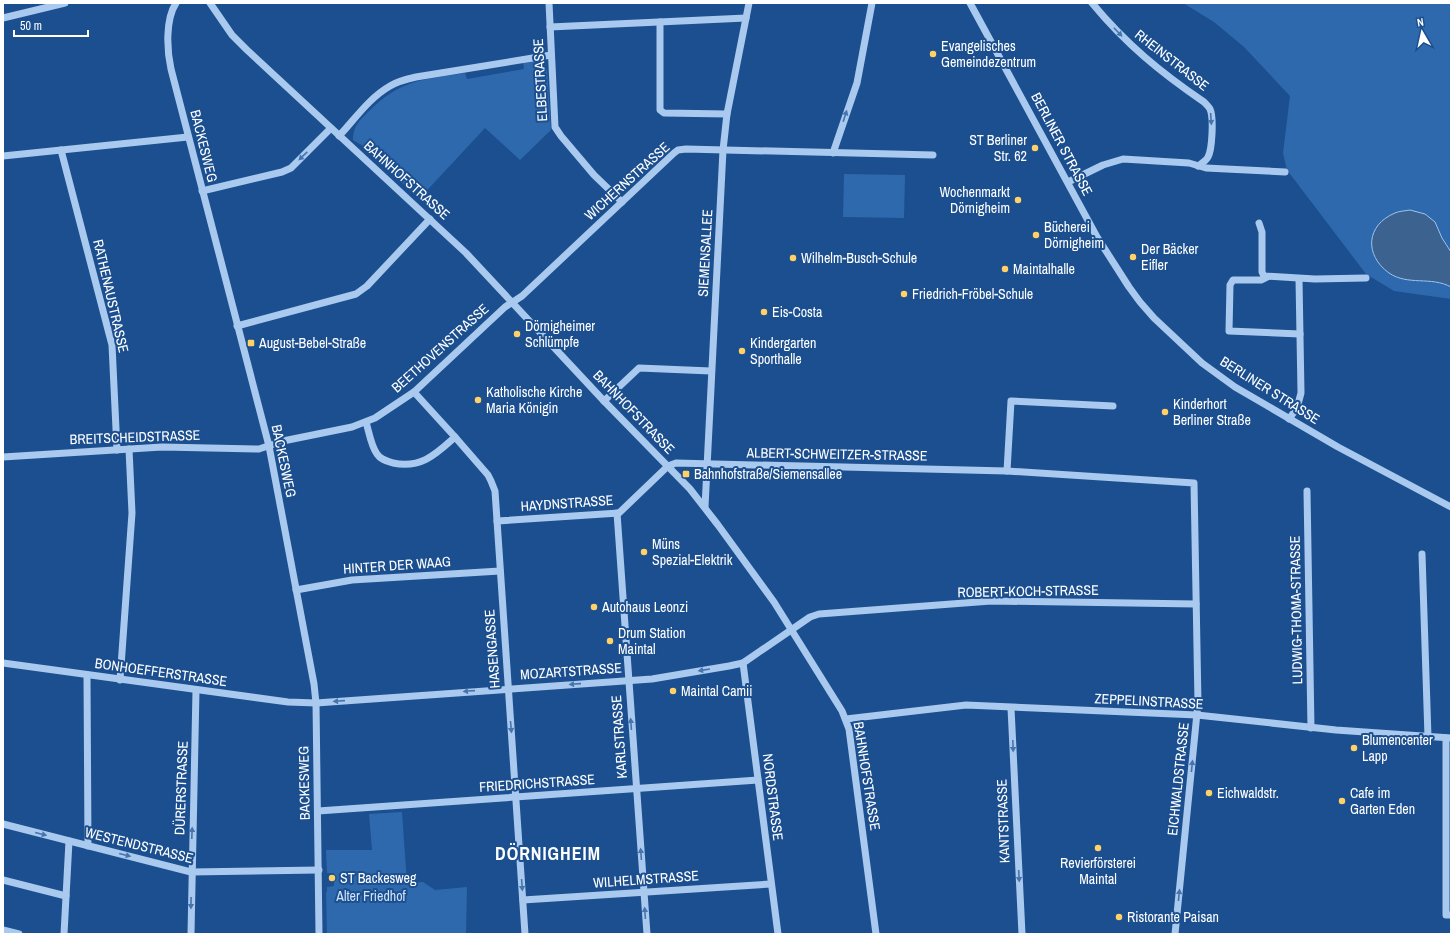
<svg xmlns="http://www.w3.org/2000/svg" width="1454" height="937" viewBox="0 0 1454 937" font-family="'Archivo Narrow',sans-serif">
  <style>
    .green { fill: #2e69ad }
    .water { fill: #3c6290; stroke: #9cc4f0 }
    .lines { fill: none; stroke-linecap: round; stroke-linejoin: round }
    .minor { stroke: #a9c9ee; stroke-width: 7 }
    .oneway { fill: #4674ac }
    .poi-dot { fill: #ffd166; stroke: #1b4f8f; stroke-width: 1.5 }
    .labels { text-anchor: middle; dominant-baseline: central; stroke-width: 4; stroke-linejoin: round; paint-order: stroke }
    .poi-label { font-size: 14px; fill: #fff; stroke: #1b4f8f; text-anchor: start }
    .street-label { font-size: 14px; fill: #fff; stroke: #1b4f8f }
    .park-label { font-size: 14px; fill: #cfe3fa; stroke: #1b4f8f }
    .district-label { font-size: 18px; font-weight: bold; letter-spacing: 1px; fill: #fff; stroke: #1b4f8f }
  </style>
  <rect width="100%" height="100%" fill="#1b4f8f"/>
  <g class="green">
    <path d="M1183,3H1451V252L1442,238L1435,222L1374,257L1389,273L1417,281H1436L1450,286L1451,287V299L1394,291L1366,274L1287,170L1283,153L1290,96L1244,47L1214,22Z"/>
    <path d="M538,60L547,69L551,130L520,160L485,128L419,199L365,147L353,140C353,126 359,121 368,112C401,79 422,80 465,73L467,79L524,69L523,62Z"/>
    <path d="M844,174L905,175L904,218L843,217Z"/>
    <path d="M402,812L407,883L423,882L435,890L467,887L466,934H327L326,892H327V887L334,886V873H327L326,850H372L369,814Z"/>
  </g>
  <path class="water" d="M1410,210L1425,214L1435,222L1442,238L1451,252V287C1431,276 1408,286 1389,273C1364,255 1366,225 1395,213C1399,211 1405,211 1410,210Z"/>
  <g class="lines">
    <g class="minor">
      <path d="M176,3C165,20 167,51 171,69L269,446L314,684L316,703L319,934"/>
      <path d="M210,3L232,35L247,50L466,253L604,401L690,489L718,525L774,602L842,711L849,729L876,934"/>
      <path d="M549,3L555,127L561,136L594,175L622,202"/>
      <path d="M970,3L1097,237L1129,287L1140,302L1154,318L1202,363L1235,387L1338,447L1451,507"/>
      <path d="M1092,3C1126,44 1160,72 1204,102C1206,104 1209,107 1210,109C1214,118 1212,150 1208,157C1206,161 1202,163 1198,166"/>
      <path d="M3,18L65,3"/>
      <path d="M660,22V110L664,113L727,114"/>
      <path d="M550,27L746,18"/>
      <path d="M339,136C355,119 369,98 390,86C398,81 407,79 416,77L551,55"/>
      <path d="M61,150L112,345L117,450"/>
      <path d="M833,153L857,83L872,3"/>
      <path d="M3,156L188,137"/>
      <path d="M1068,182L1103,165L1123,159L1189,163L1206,168L1285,172"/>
      <path d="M202,191L282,172L291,168L330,129"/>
      <path d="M1259,223L1262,232V272L1264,276L1315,279L1366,278"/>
      <path d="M1267,277L1261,280H1233L1230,285L1229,331L1300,334"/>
      <path d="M237,326L356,294L367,286L430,219"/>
      <path d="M414,392L455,437L488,475L491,481L495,491L525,934"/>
      <path d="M604,401L639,368L711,371"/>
      <path d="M1289,419L1297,408L1301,393L1299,279"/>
      <path d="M366,422C369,432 371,446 377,454C381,460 387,461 393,463C421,469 436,454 455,437"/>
      <path d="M3,457L162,447L259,449L283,441L352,427L375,418L414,392L505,307L522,296L674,153L678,150L686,149L933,155"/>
      <path d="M1007,471L1011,401L1113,406"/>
      <path d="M1307,491L1311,728"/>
      <path d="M705,507L723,150L727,114L749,3"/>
      <path d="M617,513L647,934"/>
      <path d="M497,521L619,513L668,466L676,463L1007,471L1194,483L1198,703L1175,934"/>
      <path d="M1422,554L1428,737"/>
      <path d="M296,590L352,580L500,571"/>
      <path d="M3,663L288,702L316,703L652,679L729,666L743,663L810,617L819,614L991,601L1196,604"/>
      <path d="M743,663L778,934"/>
      <path d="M87,675L88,846"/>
      <path d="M120,680L132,513L129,449"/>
      <path d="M1011,708L1022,934"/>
      <path d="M846,719L966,705L1197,715L1336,730L1451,738"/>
      <path d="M1446,738V915H1451"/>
      <path d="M318,811L758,780"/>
      <path d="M3,824L191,872L319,870"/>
      <path d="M3,880L66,896"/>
      <path d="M523,900L771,884"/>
      <path d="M3,930L19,934"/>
      <path d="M64,934L69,841"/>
      <path d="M191,934L196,690"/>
    </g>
  </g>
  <defs><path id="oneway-solid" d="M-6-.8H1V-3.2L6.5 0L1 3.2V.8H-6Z"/></defs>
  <g class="oneway">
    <use href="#oneway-solid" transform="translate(1118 32) rotate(46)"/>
    <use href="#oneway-solid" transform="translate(845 116) rotate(-72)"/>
    <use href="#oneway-solid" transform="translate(1211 119) rotate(86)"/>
    <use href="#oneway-solid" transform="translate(303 156) rotate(136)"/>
    <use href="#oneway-solid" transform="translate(704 670) rotate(171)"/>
    <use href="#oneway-solid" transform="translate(575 684) rotate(176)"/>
    <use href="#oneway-solid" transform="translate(469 691) rotate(176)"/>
    <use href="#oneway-solid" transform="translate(339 701) rotate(176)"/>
    <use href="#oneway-solid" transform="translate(631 724) rotate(-94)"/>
    <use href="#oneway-solid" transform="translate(511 727) rotate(85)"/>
    <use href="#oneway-solid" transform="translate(1013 746) rotate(88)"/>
    <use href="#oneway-solid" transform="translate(1192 766) rotate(-84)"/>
    <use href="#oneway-solid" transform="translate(192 833) rotate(-88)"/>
    <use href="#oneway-solid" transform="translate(41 834) rotate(14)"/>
    <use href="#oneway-solid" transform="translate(641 854) rotate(-94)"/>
    <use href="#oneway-solid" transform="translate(125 855) rotate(14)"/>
    <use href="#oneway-solid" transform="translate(1019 876) rotate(87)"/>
    <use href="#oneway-solid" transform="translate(522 885) rotate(86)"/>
    <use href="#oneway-solid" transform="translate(1179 895) rotate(-84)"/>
    <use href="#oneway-solid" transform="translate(191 903) rotate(91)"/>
    <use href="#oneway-solid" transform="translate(645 913) rotate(-94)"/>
  </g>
  <g class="poi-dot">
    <circle cx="933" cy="54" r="4"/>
    <circle cx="1035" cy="148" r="4"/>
    <circle cx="1018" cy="200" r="4"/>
    <circle cx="1036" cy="235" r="4"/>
    <circle cx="1133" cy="257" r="4"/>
    <circle cx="793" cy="258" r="4"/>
    <circle cx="1005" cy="269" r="4"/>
    <circle cx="904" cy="294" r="4"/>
    <circle cx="764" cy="312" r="4"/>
    <circle cx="517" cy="334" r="4"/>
    <rect x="247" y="339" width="8" height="8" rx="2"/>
    <circle cx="742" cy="351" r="4"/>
    <circle cx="478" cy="400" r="4"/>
    <circle cx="1165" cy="412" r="4"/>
    <rect x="682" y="470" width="8" height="8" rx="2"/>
    <circle cx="644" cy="552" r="4"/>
    <circle cx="594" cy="607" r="4"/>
    <circle cx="610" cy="641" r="4"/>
    <circle cx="673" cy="691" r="4"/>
    <circle cx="1354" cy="748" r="4"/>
    <circle cx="1209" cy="793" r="4"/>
    <circle cx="1342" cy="801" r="4"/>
    <circle cx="1098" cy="848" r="4"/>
    <circle cx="332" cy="878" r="4"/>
    <circle cx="1119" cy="917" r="4"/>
  </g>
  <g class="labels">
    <g class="poi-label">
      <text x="941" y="46">Evangelisches<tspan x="941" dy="16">Gemeindezentrum</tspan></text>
      <text x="1027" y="140" text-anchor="end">ST Berliner<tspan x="1027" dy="16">Str. 62</tspan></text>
      <text x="1010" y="192" text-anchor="end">Wochenmarkt<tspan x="1010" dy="16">Dörnigheim</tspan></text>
      <text x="1044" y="227">Bücherei<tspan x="1044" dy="16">Dörnigheim</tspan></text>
      <text x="1141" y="249">Der Bäcker<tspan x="1141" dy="16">Eifler</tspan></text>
      <text x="801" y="258">Wilhelm-Busch-Schule</text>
      <text x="1013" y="269">Maintalhalle</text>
      <text x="912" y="294">Friedrich-Fröbel-Schule</text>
      <text x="772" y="312">Eis-Costa</text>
      <text x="525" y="326">Dörnigheimer<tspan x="525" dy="16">Schlümpfe</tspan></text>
      <text x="259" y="343">August-Bebel-Straße</text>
      <text x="750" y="343">Kindergarten<tspan x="750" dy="16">Sporthalle</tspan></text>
      <text x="486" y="392">Katholische Kirche<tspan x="486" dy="16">Maria Königin</tspan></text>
      <text x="1173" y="404">Kinderhort<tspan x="1173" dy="16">Berliner Straße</tspan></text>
      <text x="694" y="474">Bahnhofstraße/Siemensallee</text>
      <text x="652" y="544">Müns<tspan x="652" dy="16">Spezial-Elektrik</tspan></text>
      <text x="602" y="607">Autohaus Leonzi</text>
      <text x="618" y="633">Drum Station<tspan x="618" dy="16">Maintal</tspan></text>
      <text x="681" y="691">Maintal Camii</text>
      <text x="1362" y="740">Blumencenter<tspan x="1362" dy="16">Lapp</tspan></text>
      <text x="1217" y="793">Eichwaldstr.</text>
      <text x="1350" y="793">Cafe im<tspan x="1350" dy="16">Garten Eden</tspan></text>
      <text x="1098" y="863" text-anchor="middle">Revierförsterei<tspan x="1098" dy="16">Maintal</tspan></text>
      <text x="340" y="878">ST Backesweg</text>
      <text x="1127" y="917">Ristorante Paisan</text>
    </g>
    <g class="street-label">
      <text transform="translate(1172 60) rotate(38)">RHEINSTRASSE</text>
      <text transform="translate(540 80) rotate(-93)">ELBESTRASSE</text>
      <text transform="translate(1062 144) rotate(62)">BERLINER STRASSE</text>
      <text transform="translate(204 146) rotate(76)">BACKESWEG</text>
      <text transform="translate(407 180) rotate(42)">BAHNHOFSTRASSE</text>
      <text transform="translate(627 181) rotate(-42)">WICHERNSTRASSE</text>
      <text transform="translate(705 253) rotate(-87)">SIEMENSALLEE</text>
      <text transform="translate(111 296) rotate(77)">RATHENAUSTRASSE</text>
      <text transform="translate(440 348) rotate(-42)">BEETHOVENSTRASSE</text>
      <text transform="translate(1270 390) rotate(32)">BERLINER STRASSE</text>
      <text transform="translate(634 412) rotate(46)">BAHNHOFSTRASSE</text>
      <text transform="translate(135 437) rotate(-2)">BREITSCHEIDSTRASSE</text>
      <text transform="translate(837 454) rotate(1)">ALBERT-SCHWEITZER-STRASSE</text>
      <text transform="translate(284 461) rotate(78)">BACKESWEG</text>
      <text transform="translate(567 503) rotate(-4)">HAYDNSTRASSE</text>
      <text transform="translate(397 565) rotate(-4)">HINTER DER WAAG</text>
      <text transform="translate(1028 591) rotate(-1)">ROBERT-KOCH-STRASSE</text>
      <text transform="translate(1296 610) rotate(-91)">LUDWIG-THOMA-STRASSE</text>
      <text transform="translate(492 649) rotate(-94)">HASENGASSE</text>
      <text transform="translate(571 671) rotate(-4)">MOZARTSTRASSE</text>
      <text transform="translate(161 672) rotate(8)">BONHOEFFERSTRASSE</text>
      <text transform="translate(1149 701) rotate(3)">ZEPPELINSTRASSE</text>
      <text transform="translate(619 737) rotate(-94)">KARLSTRASSE</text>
      <text transform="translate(867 776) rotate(81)">BAHNHOFSTRASSE</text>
      <text transform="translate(1178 779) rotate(-84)">EICHWALDSTRASSE</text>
      <text transform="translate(304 783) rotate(-91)">BACKESWEG</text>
      <text transform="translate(537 783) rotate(-4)">FRIEDRICHSTRASSE</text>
      <text transform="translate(181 788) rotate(-88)">DÜRERSTRASSE</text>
      <text transform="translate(773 797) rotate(83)">NORDSTRASSE</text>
      <text transform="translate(1003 821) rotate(-92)">KANTSTRASSE</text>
      <text transform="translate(139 845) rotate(14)">WESTENDSTRASSE</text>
      <text transform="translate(646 879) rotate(-4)">WILHELMSTRASSE</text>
    </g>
    <g class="park-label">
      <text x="371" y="896">Alter Friedhof</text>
    </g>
    <g class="district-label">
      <text x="548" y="853">DÖRNIGHEIM</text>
    </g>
  </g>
  <rect width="1454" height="937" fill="none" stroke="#ffffff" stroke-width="8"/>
  <g transform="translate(1422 32) rotate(351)" stroke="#1b4f8f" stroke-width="3" paint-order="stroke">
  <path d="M0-3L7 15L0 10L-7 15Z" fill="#ffffff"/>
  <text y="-6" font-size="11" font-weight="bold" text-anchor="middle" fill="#ffffff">N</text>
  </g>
  <path d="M14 30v6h74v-6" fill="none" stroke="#ffffff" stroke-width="2"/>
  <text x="20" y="30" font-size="12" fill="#ffffff" stroke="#1b4f8f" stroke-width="3" paint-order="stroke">50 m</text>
</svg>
